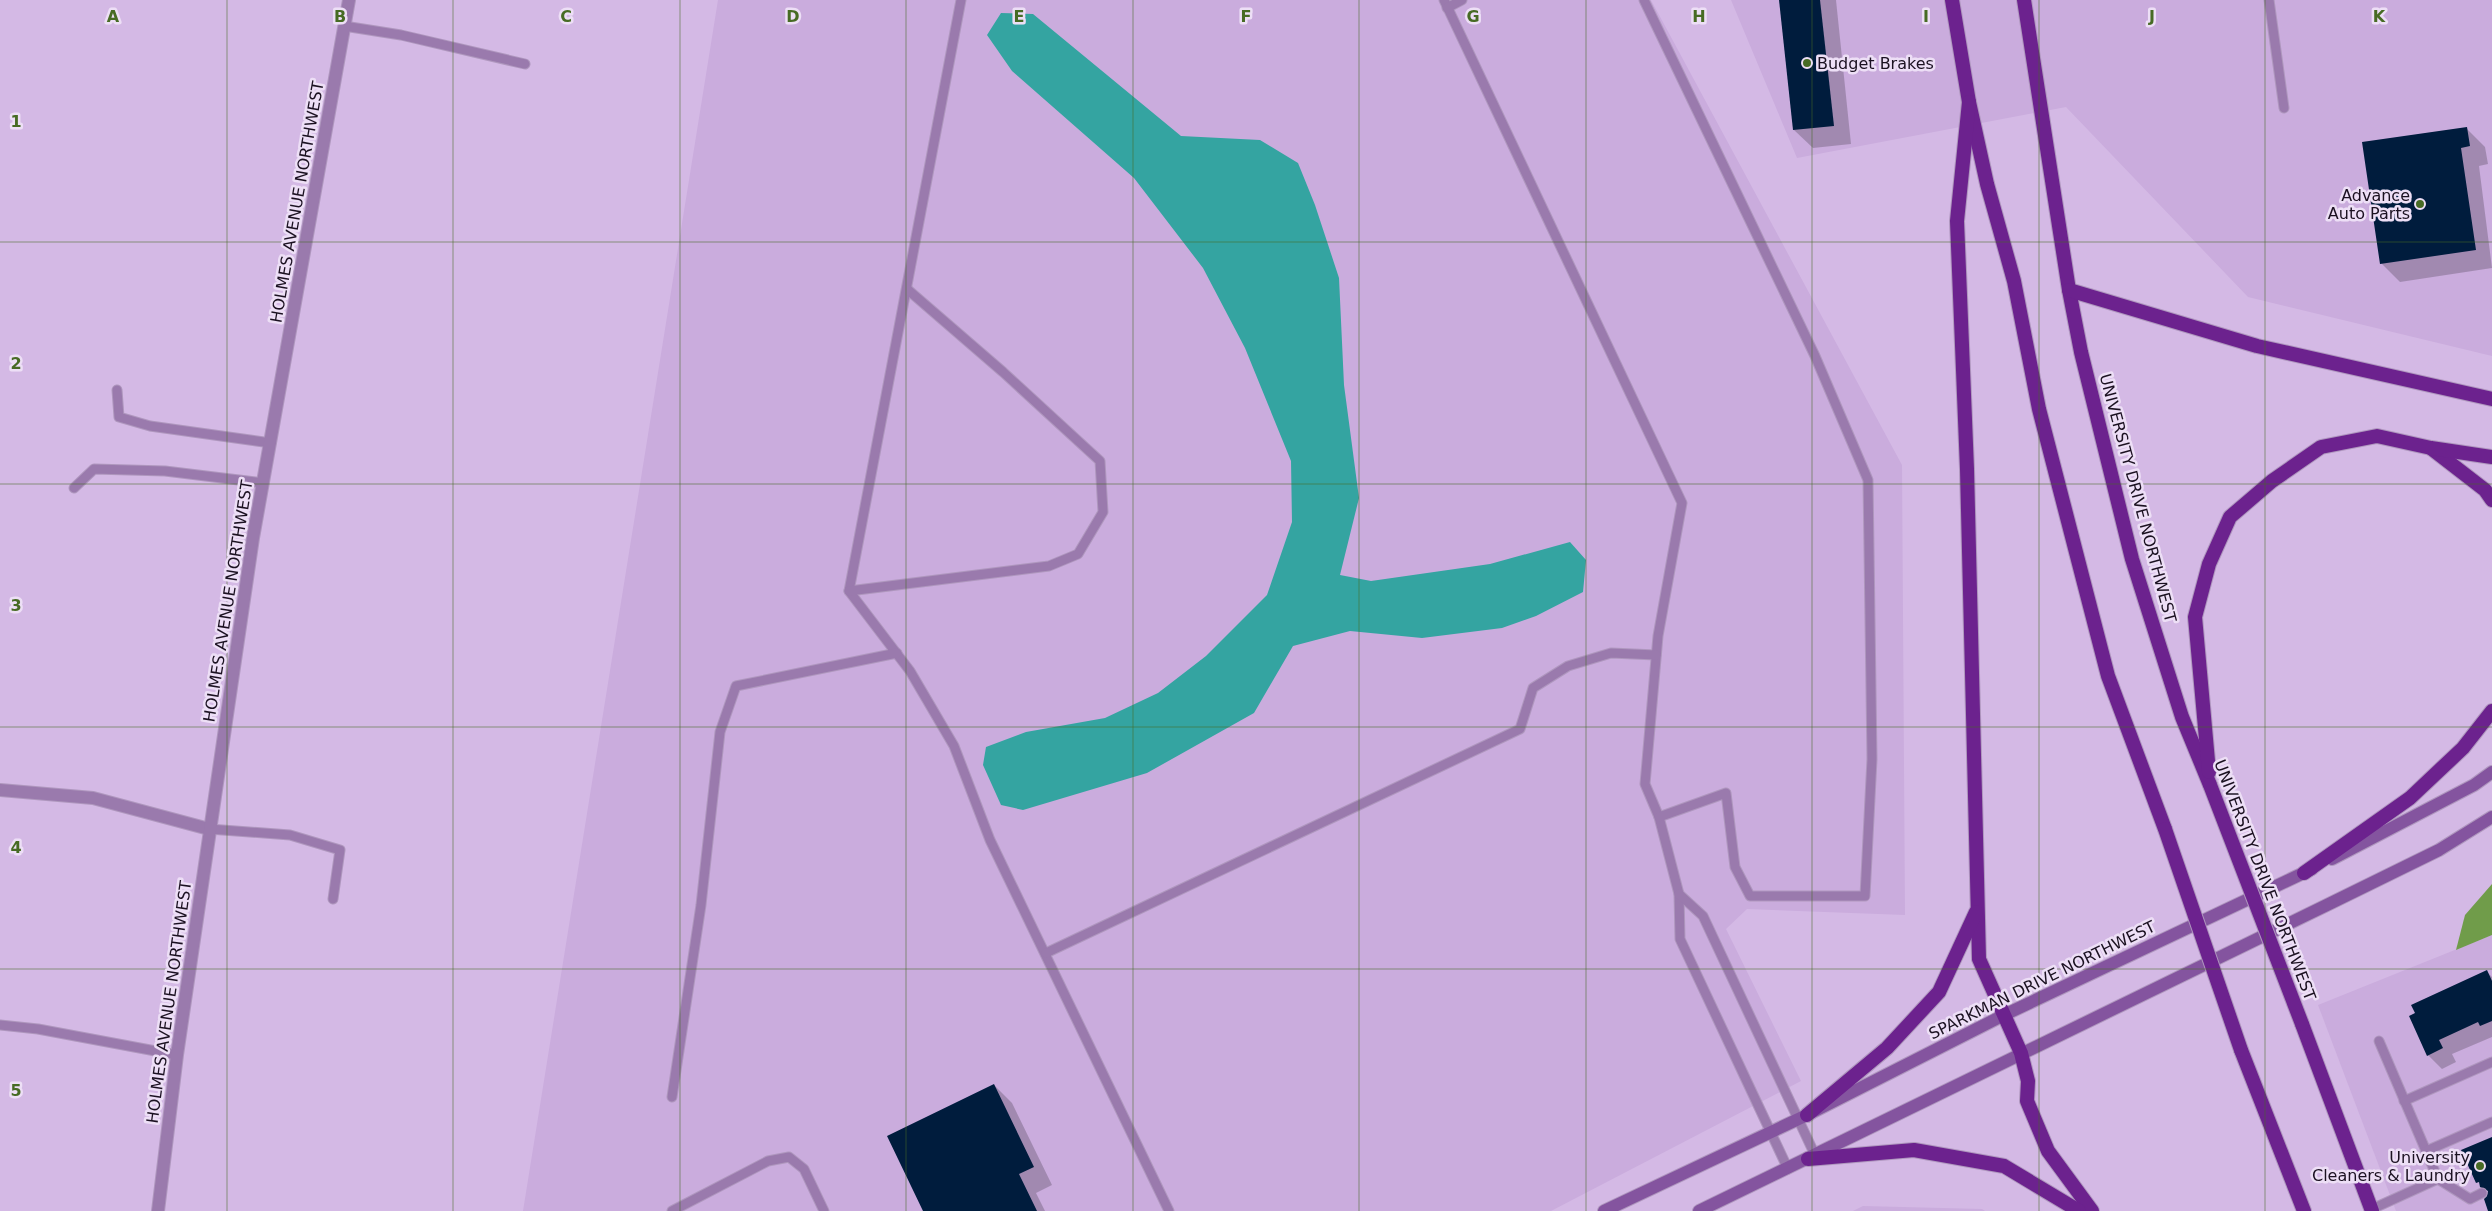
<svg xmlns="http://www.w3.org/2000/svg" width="2492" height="1211" viewBox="0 0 2492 1211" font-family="'DejaVu Sans',sans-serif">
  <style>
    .built { fill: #caacdd }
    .forest { fill: #709c4a }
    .water { fill: #34a4a1 }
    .shadow { fill: #0003 }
    .building { fill: #001c3d }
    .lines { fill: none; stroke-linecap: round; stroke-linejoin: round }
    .service-casing { stroke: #af97be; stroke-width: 11 }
    .minor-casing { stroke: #af97be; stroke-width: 14 }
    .tertiary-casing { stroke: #af97be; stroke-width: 14 }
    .secondary-casing { stroke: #af97be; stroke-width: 14 }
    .trunk-casing { stroke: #af97be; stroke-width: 16 }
    .service { stroke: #9a7aad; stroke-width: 9 }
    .minor { stroke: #9a7aad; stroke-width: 12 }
    .tertiary { stroke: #9a7aad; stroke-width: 12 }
    .secondary { stroke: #84549f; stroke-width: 12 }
    .trunk { stroke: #6c228e; stroke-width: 14 }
    .trunk-bridge-casing { stroke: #af97be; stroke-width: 16; stroke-linecap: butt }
    .trunk-bridge { stroke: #6c228e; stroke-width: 14 }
    .grid { fill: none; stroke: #476b24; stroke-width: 1; stroke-opacity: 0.55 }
    .poi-dot { fill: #476b24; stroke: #eddff6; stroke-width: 2 }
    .labels { text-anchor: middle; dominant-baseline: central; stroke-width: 5; stroke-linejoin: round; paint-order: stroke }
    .poi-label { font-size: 16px; fill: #1b1121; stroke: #eddff6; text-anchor: end }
    .street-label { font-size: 16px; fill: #1b1121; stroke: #eddff6 }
    .grid-label { font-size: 16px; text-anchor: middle; font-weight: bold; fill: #476b24; stroke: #eddff6; stroke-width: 5; stroke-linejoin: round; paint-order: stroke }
  </style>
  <rect width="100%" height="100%" fill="#d4b9e5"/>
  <g class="built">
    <path d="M718,0H1651L1902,465L1905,915L1747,909L1726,929L1801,1081L1551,1211H523Z"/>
    <path d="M1731,0H2492V356L2248,297L2066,107L1797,158Z"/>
    <path d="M2492,935V1211H2396L2318,1005Z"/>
    <path d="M1863,1206L1982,1209L1985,1211H1853Z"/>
  </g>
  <path class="forest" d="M2492,884V935L2456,950L2465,915Z"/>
  <path class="water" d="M1001,13L1033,14L1181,136L1260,140L1298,163L1315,205L1339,278L1344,385L1359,498L1340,575L1371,581L1490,564L1570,542L1586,560L1583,592L1536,616L1502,628L1422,638L1350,631L1293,646L1254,713L1147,773L1023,810L1001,805L983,765L986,747L1026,732L1105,718L1158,693L1206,656L1267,595L1292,522L1291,461L1245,348L1203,268L1134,178L1012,71L987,35Z"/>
  <g class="shadow">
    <path d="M1780,0H1836L1851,144L1813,148L1794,130Z"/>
    <path d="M2467,129L2485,147L2488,164L2479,166L2492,268L2400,282L2381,263Z"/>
    <path d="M2487,972L2492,977V1037L2452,1054L2456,1062L2442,1069L2428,1055Z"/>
    <path d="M994,1085L1012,1103L1052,1185L1036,1193L1045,1211H925Z"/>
  </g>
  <g class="building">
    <path d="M1779,0H1820L1834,126L1793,130Z"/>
    <path d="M2467,127L2470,146L2461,148L2476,250L2380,264L2362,142Z"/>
    <path d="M2487,970L2492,981V1021L2480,1026L2478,1022L2439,1040L2443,1048L2427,1056L2409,1016L2415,1013L2411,1005Z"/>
    <path d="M994,1084L1034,1167L1019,1174L1037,1211H923L887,1136Z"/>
    <path d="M2492,1137V1211H2488L2484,1199L2487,1196L2488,1191L2480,1187L2479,1182L2476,1183L2461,1150Z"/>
  </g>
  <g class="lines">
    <defs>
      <g id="service">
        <path d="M961,0L849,591L910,671L954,746L990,840L1169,1211"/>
        <path d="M1444,0L1682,503L1658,636L1645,784L1659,817L1679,894L1680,939L1788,1169"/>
        <path d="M1644,0L1815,356L1868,480L1872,759L1865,896H1750L1735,867L1726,793L1659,817"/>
        <path d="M2269,0L2284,108"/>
        <path d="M1447,8L1462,0"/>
        <path d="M344,26L401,35L525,64"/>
        <path d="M117,390L119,417L150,426L271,443"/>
        <path d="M74,488L94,469L165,471L263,483"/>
        <path d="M849,591L1049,566L1078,554L1103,512L1100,461L1003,372L907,289"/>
        <path d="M209,829L290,835L340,850L333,899"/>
        <path d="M1679,894L1703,916L1815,1155"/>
        <path d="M1046,953L1520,729L1533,688L1568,666L1611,653L1656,655"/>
        <path d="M0,1025L38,1029L177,1055"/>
        <path d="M2379,1041L2438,1179L2470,1199L2482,1193"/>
        <path d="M672,1097L701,905L720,732L736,686L897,653"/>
        <path d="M2404,1101L2492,1062"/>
        <path d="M2426,1151L2492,1122"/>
        <path d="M2372,1209L2438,1179"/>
        <path d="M672,1211L768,1161L789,1157L804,1169L824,1211"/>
      </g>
      <path id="minor" d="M0,790L93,798L209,829"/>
      <path id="tertiary" d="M158,1211L177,1055L253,538L349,0"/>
      <g id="secondary">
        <path d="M2332,859L2474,785L2492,772"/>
        <path d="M1604,1211L1807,1115L2004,1015L2312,869"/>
        <path d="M1699,1211L2331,903L2439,850L2492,817"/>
      </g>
      <g id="trunk">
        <path d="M1952,0L1969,102L1987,184L2014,281L2039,409L2108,676L2165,829"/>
        <path d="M2024,0L2069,290L2081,352L2132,559L2182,717L2210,785"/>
        <path d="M1969,102L1957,221L1967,469L1979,959L2021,1053L2028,1081L2027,1101L2048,1151L2092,1211"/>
        <path d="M2069,290L2257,346L2492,399"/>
        <path d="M2432,449L2485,490L2492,500"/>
        <path d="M2209,772L2195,617L2209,564L2230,517L2272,481L2321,447L2377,436L2431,448L2492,457"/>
        <path d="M2304,873L2410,798L2463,748L2492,711"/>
        <path d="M2302,1024L2372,1211"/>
        <path d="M2241,1050L2304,1211"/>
        <path d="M1807,1115L1887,1048L1939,992L1976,912"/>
        <path d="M1808,1159L1914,1150L2004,1166L2079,1211"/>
      </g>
    </defs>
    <use href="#service" class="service-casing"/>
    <use href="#minor" class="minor-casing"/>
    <use href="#tertiary" class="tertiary-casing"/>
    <use href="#secondary" class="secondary-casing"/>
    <use href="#trunk" class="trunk-casing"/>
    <use href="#service" class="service"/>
    <use href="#minor" class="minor"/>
    <use href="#tertiary" class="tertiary"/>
    <use href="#secondary" class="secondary"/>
    <use href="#trunk" class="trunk"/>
    <defs>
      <g id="trunk-bridge">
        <path d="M2210,785L2302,1024"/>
        <path d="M2165,829L2241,1050"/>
      </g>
    </defs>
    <use href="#trunk-bridge" class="trunk-bridge-casing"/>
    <use href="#trunk-bridge" class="trunk-bridge"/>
  </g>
  <path class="grid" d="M227,0V1211M453,0V1211M680,0V1211M906,0V1211M1133,0V1211M1359,0V1211M1586,0V1211M1812,0V1211M2039,0V1211M2265,0V1211M0,242H2492M0,484H2492M0,727H2492M0,969H2492"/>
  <g class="poi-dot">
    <circle cx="1807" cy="63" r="5"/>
    <circle cx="2420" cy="204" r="5"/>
    <circle cx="2480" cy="1166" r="5"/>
  </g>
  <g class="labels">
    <g class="poi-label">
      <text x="1817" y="63" text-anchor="start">Budget Brakes</text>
      <text x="2410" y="195">Advance<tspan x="2410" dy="18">Auto Parts</tspan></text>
      <text x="2470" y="1157">University<tspan x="2470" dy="18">Cleaners &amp; Laundry</tspan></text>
    </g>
    <g class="street-label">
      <text transform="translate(297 202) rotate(-80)">HOLMES AVENUE NORTHWEST</text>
      <text transform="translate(2138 498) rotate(75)">UNIVERSITY DRIVE NORTHWEST</text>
      <text transform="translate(228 601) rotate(-81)">HOLMES AVENUE NORTHWEST</text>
      <text transform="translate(2265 880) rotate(69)">UNIVERSITY DRIVE NORTHWEST</text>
      <text transform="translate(2042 980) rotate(-26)">SPARKMAN DRIVE NORTHWEST</text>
      <text transform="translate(169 1002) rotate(-82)">HOLMES AVENUE NORTHWEST</text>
    </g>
  </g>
  <g class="grid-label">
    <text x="113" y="22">A</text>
    <text x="340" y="22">B</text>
    <text x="566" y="22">C</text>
    <text x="793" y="22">D</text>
    <text x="1019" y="22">E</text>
    <text x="1246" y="22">F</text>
    <text x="1473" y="22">G</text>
    <text x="1699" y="22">H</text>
    <text x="1926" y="22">I</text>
    <text x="2152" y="22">J</text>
    <text x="2379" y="22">K</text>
    <text x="16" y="127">1</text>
    <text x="16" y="369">2</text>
    <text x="16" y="611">3</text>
    <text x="16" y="853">4</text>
    <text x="16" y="1096">5</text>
  </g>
</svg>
